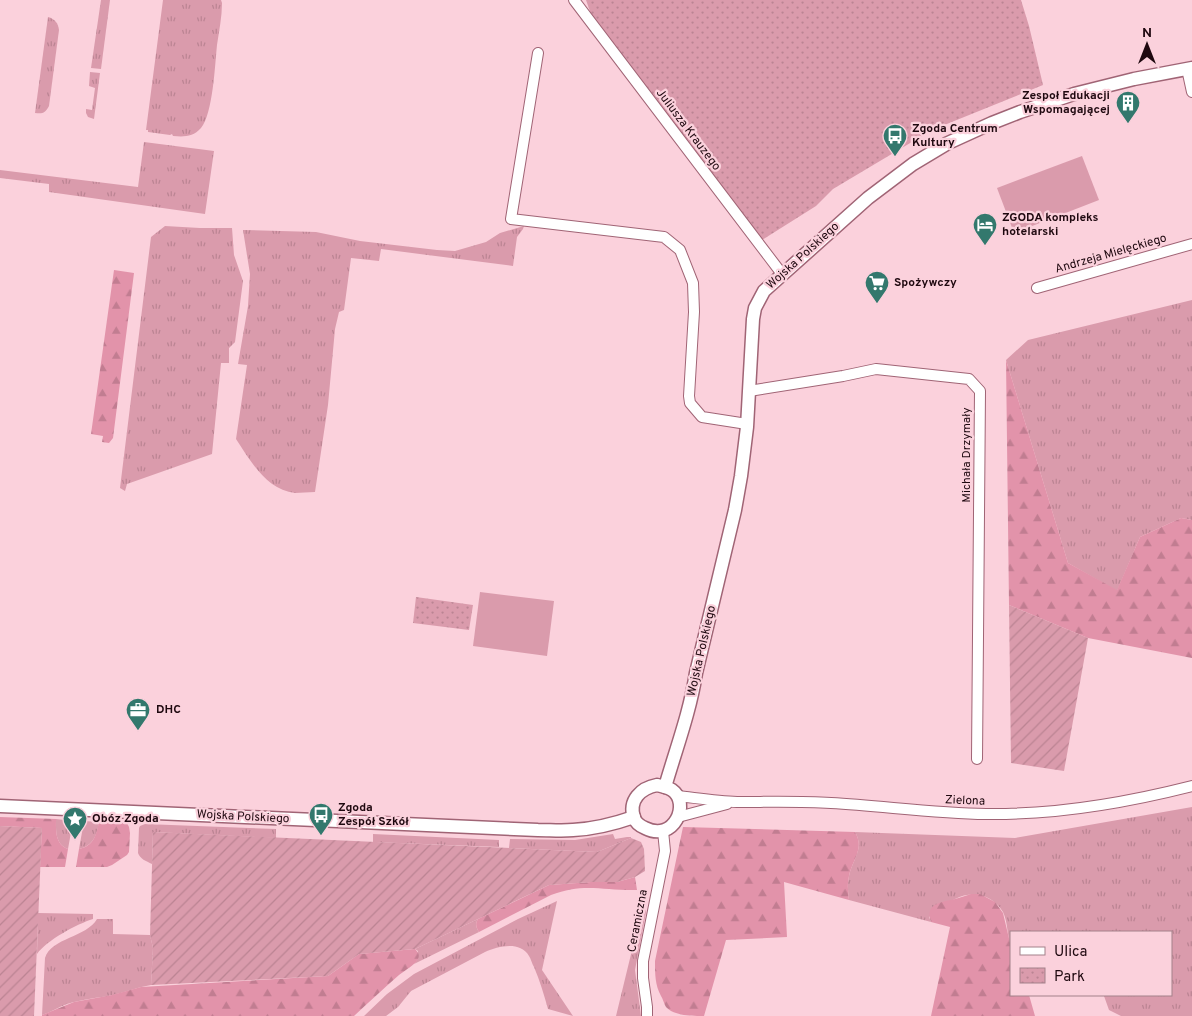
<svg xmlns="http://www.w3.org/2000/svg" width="1192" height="1016" viewBox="0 0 1192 1016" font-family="Overpass,sans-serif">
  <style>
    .grass { fill: url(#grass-tufts) }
    .forest { fill: url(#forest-firs) }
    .park { fill: url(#park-dots) }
    .garden { fill: url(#garden-furrows) }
    .pitch { fill: #da9bac }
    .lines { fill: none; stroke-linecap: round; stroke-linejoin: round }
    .minor-casing { stroke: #a06475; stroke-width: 12 }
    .tertiary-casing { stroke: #a06475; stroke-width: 15 }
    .minor { stroke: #fff; stroke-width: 10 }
    .tertiary { stroke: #fff; stroke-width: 12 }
    .labels { text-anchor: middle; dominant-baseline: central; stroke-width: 4.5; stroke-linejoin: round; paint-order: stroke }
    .poi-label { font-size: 12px; font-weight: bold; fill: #1e080f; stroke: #fbd1dc; text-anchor: start }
    .street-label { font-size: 12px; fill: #1e080f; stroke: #fbd1dc }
  </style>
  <defs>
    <pattern id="grass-tufts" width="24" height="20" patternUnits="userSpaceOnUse" patternTransform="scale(1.25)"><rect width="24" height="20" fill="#da9bac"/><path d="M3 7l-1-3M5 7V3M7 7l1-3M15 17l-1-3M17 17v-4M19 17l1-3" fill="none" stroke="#bb8493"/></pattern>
    <pattern id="forest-firs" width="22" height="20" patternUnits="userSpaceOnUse" patternTransform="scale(1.25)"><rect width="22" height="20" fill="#e293aa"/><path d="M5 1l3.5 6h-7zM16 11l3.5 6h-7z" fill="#c17d91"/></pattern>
    <pattern id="park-dots" width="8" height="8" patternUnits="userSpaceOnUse" patternTransform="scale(1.25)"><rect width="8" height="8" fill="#da9bac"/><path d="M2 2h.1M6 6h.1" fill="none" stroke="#bb8493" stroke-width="1.8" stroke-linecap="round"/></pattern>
    <pattern id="garden-furrows" width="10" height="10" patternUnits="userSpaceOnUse" patternTransform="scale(1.25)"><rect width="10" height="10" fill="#da9bac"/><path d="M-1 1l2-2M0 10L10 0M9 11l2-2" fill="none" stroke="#bb8493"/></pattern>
  </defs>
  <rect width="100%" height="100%" fill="#fbd1dc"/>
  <g class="grass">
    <path d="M101,0H110L101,69L91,68Z"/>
    <path d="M163,0H221L222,3C222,17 219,31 217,45C215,64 213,114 201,128C193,137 184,137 173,136L172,134L170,135L148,132V130H146Z"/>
    <path d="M48,17C55,19 58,23 59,30L49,106C45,113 43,114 35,113Z"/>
    <path d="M90,72L100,73L94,119L88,117L86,113V109L92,110L95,88L89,86Z"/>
    <path d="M144,142L214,151L205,214L49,192V184L0,178V170L138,187Z"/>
    <path d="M165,226L200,228H232L234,255L243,281L235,342L229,348V363H221L212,454L127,484L125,491L120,488L151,237Z"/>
    <path d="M524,226L523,229L517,237L513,266L381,249L379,261L351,258L344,310L339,312L335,329L328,405L315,492C308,492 301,493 295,493C266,490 250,460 236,439L247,365L238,364L248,306L250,274L243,230L316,232L360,241L437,250L455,251L486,242L500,233Z"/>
    <path d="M1192,300V520L1181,518L1140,537L1117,591L1068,563L1006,360L1028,340Z"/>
    <path d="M1192,807V1016H1121L1109,1010L1104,996V995H1171V932H1011V947C1007,936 1008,922 1003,912C993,895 973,890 955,899C946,903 938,911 929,917L931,922L849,900C848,892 847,884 849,876C852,860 865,849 855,832L1015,838Z"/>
    <path d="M56,819L73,821L68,849C55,844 56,831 56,819Z"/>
    <path d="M84,821L99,822C97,835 93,846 79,849Z"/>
    <path d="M145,824L276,829V838L153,832L152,864C146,861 140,859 138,853L139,828L140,826Z"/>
    <path d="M373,834L499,840V847L373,842Z"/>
    <path d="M613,834L615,839L627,837H631V838L597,852L509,848L510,839L575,840Z"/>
    <path d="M557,901L542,970L573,1016L548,1009C544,995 540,981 534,967C532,964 531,959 529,956C520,941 499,946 485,952L411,991L398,1007L386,1016H364L387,994L414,974L518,919Z"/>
    <path d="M639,909H645L646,912L635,970L641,1016H616L641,913Z"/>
    <path d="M38,913L93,914V919C77,924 47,940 37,954Z"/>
    <path d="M97,919H113V934L150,935L153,948L151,985C138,987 126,992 113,995C98,998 83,999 67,1004C59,1007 51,1012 42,1015L45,958C51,938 87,937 97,919Z"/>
    <path d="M478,919C475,924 476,927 479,932L414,964L417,960L418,951L415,949Z"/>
  </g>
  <g class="forest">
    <path d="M114,270L134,273L113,438L109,443L102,442L103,436L91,434Z"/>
    <path d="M1006,360L1068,563L1117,590L1140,537L1181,518L1192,520V658L1088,638L1009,605Z"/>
    <path d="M0,817L56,819C56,831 55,844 68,849L65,867H40L42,828L0,826Z"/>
    <path d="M99,822L127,823L129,827L130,833L129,852L127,855L112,865L107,867H76L79,849C94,846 96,835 99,822Z"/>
    <path d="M683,827L855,832C865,849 852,860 849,876C847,884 848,892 849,900L784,882L787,937L726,940L704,1016C693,1016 674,1016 666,1007C664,1004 663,999 661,996C655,985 655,974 655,961Z"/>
    <path d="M635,877L637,890C604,891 584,882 551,895L479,932C476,927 475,924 478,919L549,885L591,882H617Z"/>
    <path d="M971,894H980L995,902L1003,913L1011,947V995H1029L1035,1016H931L950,927L931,922C924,903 943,902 955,899C961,897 966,896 971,894Z"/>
    <path d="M415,949C418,952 420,955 418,959C414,966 405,970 399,975C384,988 369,1002 354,1016H42V1015L74,1002L112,995L141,987L328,976L359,954Z"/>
  </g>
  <g class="park">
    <path d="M586,0H1021L1029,26L1043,85L932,130L833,189L816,206L759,242L600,40Z"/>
    <path d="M416,597L473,605L469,630L413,623Z"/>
  </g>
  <g class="garden">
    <path d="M1009,605L1088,638L1064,771L1011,763Z"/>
    <path d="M0,826L42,828L34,1016H0Z"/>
    <path d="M153,832L597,852L631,838L641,842L644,849L645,871L635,877L617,882H591L549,885L415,949L359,954L328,976L151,985L153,948L150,935Z"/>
  </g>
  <g class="pitch">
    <path d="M1082,156L1099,200L1014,233L997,188Z"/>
    <path d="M480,592L554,601L547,656L473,646Z"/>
  </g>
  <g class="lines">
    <defs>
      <g id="minor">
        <path d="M574,0L782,274"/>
        <path d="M538,53L511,219L664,237L680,250L693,283L694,312L689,396L690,403L702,417L747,424"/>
        <path d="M1187,69L1192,92"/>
        <path d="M1037,288L1192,244"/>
        <path d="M749,391L843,376L876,369L969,379L980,391L977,759"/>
        <path d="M677,796C696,798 717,801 737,802C768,802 800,801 831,803C883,806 934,813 986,814C1056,815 1125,803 1192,786"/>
        <path d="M678,817L727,804"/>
        <path d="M647,1016V1007L643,978V961L665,851L663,831"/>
      </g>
      <g id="tertiary">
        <path d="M657,785C662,786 667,787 672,790C691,803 674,843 645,828C640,826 636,823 634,818C628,800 641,788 657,785Z"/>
        <path d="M665,787C676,749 690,712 696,673L735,510L741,476L747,427L753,319L755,308L764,291L868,198L913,164L948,143L992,123L1020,112L1074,94L1134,79L1192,68"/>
        <path d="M0,806L538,830C550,830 562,831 573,830C594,829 614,824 634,817"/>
      </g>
    </defs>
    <use href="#minor" class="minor-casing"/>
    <use href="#tertiary" class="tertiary-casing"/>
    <use href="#minor" class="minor"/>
    <use href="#tertiary" class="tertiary"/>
  </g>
  <defs>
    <symbol id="building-pin" viewBox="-11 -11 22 30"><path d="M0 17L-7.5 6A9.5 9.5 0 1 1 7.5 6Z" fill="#33786d" stroke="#fbd1dc"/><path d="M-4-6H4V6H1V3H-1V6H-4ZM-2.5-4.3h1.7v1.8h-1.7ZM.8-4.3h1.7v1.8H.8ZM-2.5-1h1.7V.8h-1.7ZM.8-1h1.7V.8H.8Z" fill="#fff"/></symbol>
    <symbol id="bus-pin" viewBox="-11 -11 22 30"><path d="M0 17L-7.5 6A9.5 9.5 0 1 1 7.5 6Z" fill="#33786d" stroke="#fbd1dc"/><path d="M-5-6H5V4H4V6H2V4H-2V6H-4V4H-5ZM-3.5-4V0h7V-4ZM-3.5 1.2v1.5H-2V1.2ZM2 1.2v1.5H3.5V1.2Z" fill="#fff"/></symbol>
    <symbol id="hotel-pin" viewBox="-11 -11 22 30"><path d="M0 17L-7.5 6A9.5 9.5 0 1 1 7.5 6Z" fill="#33786d" stroke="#fbd1dc"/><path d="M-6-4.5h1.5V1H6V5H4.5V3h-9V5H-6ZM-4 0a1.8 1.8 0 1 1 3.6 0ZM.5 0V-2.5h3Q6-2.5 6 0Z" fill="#fff"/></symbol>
    <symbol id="supermarket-pin" viewBox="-11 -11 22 30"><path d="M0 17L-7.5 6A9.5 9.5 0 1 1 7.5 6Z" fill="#33786d" stroke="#fbd1dc"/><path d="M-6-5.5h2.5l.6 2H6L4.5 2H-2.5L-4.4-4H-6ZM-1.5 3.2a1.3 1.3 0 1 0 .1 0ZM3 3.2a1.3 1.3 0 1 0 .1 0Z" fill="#fff"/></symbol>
    <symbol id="office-pin" viewBox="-11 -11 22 30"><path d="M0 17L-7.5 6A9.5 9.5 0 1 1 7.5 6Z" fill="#33786d" stroke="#fbd1dc"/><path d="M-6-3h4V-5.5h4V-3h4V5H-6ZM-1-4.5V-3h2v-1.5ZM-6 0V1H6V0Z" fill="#fff"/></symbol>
    <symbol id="sight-pin" viewBox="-11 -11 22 30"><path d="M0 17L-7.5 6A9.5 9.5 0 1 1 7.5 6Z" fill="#33786d" stroke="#fbd1dc"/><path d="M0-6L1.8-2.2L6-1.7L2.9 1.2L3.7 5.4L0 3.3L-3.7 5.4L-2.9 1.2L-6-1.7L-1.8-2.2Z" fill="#fff"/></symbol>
  </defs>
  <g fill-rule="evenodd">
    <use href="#building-pin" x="1114" y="89" width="28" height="38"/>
    <use href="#bus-pin" x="881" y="122" width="28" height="38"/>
    <use href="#hotel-pin" x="971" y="211" width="28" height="38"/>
    <use href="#supermarket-pin" x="863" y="269" width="28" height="38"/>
    <use href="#office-pin" x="124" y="696" width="28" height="38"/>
    <use href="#bus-pin" x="307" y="801" width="28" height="38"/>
    <use href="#sight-pin" x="61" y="805" width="28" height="38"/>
  </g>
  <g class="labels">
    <g class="poi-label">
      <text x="1110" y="96" text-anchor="end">Zespoł Edukacji<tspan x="1110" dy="14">Wspomagającej</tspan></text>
      <text x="912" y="129">Zgoda Centrum<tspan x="912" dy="14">Kultury</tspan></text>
      <text x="1002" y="218">ZGODA kompleks<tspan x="1002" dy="14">hotelarski</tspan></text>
      <text x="894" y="283">Spożywczy</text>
      <text x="156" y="710">DHC</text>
      <text x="338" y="808">Zgoda<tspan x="338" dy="14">Zespół Szkół</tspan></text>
      <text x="92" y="819">Obóz Zgoda</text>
    </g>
    <g class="street-label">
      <text transform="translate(688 130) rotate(53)">Juliusza Krauzego</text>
      <text transform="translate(1111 254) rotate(-16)">Andrzeja Mielęckiego</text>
      <text transform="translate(803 256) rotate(-42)">Wojska Polskiego</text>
      <text transform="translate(967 455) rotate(-90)">Michała Drzymały</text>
      <text transform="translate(702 651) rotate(-77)">Wojska Polskiego</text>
      <text transform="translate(965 801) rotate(2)">Zielona</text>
      <text transform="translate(243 817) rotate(3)">Wojska Polskiego</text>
      <text transform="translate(638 921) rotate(-79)">Ceramiczna</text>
    </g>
  </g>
  <rect x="1010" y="931" width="162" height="65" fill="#fbd1dc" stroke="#a3818a"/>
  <rect x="1020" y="947" width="25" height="8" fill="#ffffff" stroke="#a3818a"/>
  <text x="1054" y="956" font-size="15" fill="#1e080f">Ulica</text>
  <rect x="1020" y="968" width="25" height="15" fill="url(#park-dots)" stroke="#a3818a"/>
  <text x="1054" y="981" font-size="15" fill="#1e080f">Park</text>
  <g transform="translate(1147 45)" stroke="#fbd1dc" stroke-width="4" paint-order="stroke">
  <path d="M0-4L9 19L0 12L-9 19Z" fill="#1e080f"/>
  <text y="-8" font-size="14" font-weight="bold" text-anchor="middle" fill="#1e080f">N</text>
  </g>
</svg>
